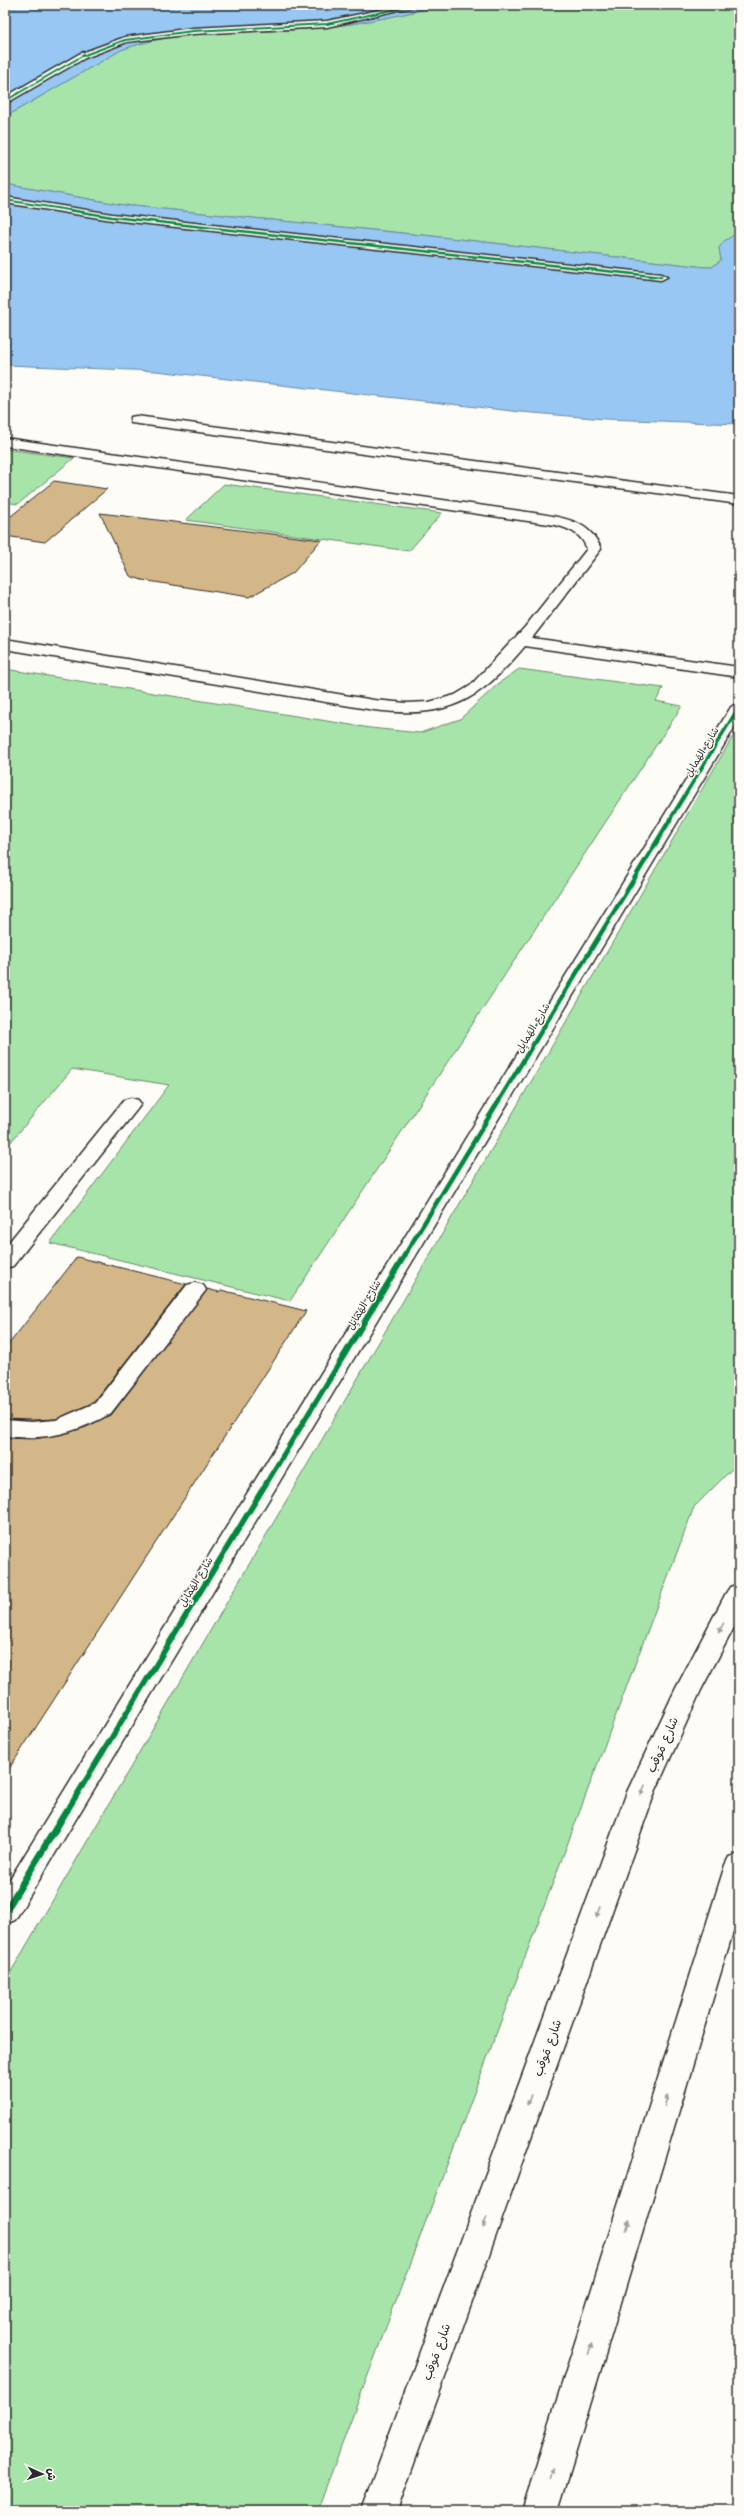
<svg xmlns="http://www.w3.org/2000/svg" width="744" height="2516" viewBox="0 0 744 2516" font-family="Kalam,'Playpen Sans Arabic',sans-serif">
  <style>
    .green { fill: #a7e4aa; stroke: #69886a }
    .water { fill: #97c7f2; stroke: #6c89a2 }
    .building { fill: #d4b788; stroke: #2b2b2b }
    .lines { fill: none; stroke-linecap: round; stroke-linejoin: round }
    .service-casing { stroke: #2b2b2b; stroke-width: 3 }
    .minor-casing { stroke: #2b2b2b; stroke-width: 3 }
    .secondary-casing { stroke: #2b2b2b; stroke-width: 3 }
    .service { fill: #fdfcf7; fill-rule: evenodd }
    .minor { fill: #fdfcf7; fill-rule: evenodd }
    .secondary { fill: #fdfcf7; fill-rule: evenodd }
    .cycleway-far5-casing { stroke: #fdfcf7; stroke-width: 3 }
    .cycleway-far4-casing { stroke: #fdfcf7; stroke-width: 4 }
    .cycleway-far3-casing { stroke: #fdfcf7; stroke-width: 5 }
    .cycleway-far2-casing { stroke: #fdfcf7; stroke-width: 6 }
    .cycleway-far1-casing { stroke: #fdfcf7; stroke-width: 8 }
    .cycleway-casing { stroke: #fdfcf7; stroke-width: 10 }
    .cycleway-far5 { stroke: #00873e; stroke-width: 2 }
    .cycleway-far4 { stroke: #00873e; stroke-width: 2.5 }
    .cycleway-far3 { stroke: #00873e; stroke-width: 3.5 }
    .cycleway-far2 { stroke: #00873e; stroke-width: 4.5 }
    .cycleway-far1 { stroke: #00873e; stroke-width: 5.5 }
    .cycleway { stroke: #00873e; stroke-width: 7 }
    .oneway { fill: #9e9e9b }
    .labels { text-anchor: middle; dominant-baseline: central; stroke-width: 3; stroke-linejoin: round; paint-order: stroke }
    .street-label { font-size: 10px; fill: #2b2b2b; stroke: #fdfcf7 }
    .near-street-label { font-size: 12px; fill: #2b2b2b; stroke: #fdfcf7 }
  </style>
  <rect width="100%" height="100%" fill="#fdfcf7"/>
  <filter id="ink" filterUnits="userSpaceOnUse"><feTurbulence type="fractalNoise" baseFrequency=".025" numOctaves="2"/><feDisplacementMap in="SourceGraphic" scale="8" xChannelSelector="R" yChannelSelector="G"/><feConvolveMatrix kernelMatrix="1 2 1 2 8 2 1 2 1" color-interpolation-filters="sRGB"/></filter>
  <g filter="url(#ink)">
    <g class="green">
      <path d="M443,5H739V232L725,241L719,248L721,260L712,267H705L432,236L123,205L5,184V117L121,50C179,28 244,34 305,29C351,26 397,16 443,5Z"/>
      <path d="M5,449L74,458L18,504L5,502Z"/>
      <path d="M224,484L442,513L409,551L186,520Z"/>
      <path d="M5,669L370,728L420,733L460,719L499,683L519,669L663,688L656,701L682,706L290,1301L50,1243L169,1085L72,1069L5,1149Z"/>
      <path d="M739,726V1462L694,1507L317,2511H5V1982Z"/>
    </g>
    <g class="water">
      <path d="M5,5H443C397,16 351,26 305,29C244,34 179,28 121,50L5,117Z"/>
      <path d="M5,184L123,205L432,236L705,267H712L721,260L719,248L724,241L739,232V424L605,419L521,412L156,371L5,365Z"/>
    </g>
    <g class="building">
      <path d="M54,481L107,489L45,542L5,536V521Z"/>
      <path d="M100,513L321,540L293,573L249,597L142,580L130,576Z"/>
      <path d="M77,1257L186,1284L94,1402L56,1419L31,1420L5,1419V1349Z"/>
      <path d="M207,1289L219,1292L221,1290L306,1311L5,1775V1438L33,1439L60,1435L86,1427L112,1414Z"/>
    </g>
    <g class="lines">
      <defs>
        <g id="service">
          <path d="M136,416L739,496V504L131,423L130,420L131,417Z"/>
          <path d="M5,438L541,514C566,518 591,522 601,549L532,638L739,667V677L525,646C478,702 449,719 374,710L5,649V639L374,700L406,703L429,702L455,695L470,686L525,627L587,549C581,532 566,527 549,524L5,446Z"/>
          <path d="M131,1098L138,1100L141,1104L138,1108L13,1266L5,1268V1247L124,1100Z"/>
          <path d="M195,1283L203,1285L206,1290L111,1413C78,1433 43,1441 5,1436V1420L31,1422L56,1420L95,1403L187,1285Z"/>
        </g>
        <g id="minor">
          <path d="M403,5H419L327,27L193,34L127,42L85,58L5,104V97L79,54L125,37L193,28L327,21Z"/>
          <path d="M5,197L112,214L661,274L667,277L661,280L112,220L5,203Z"/>
          <path d="M739,702V720L15,1920L5,1924V1887L731,707Z"/>
        </g>
        <g id="secondary">
          <path d="M739,1584V1618L701,1690L655,1792L397,2511H361L627,1792L675,1690L726,1593L730,1587Z"/>
          <path d="M739,1854V1912L558,2511H522L725,1865L729,1857Z"/>
        </g>
      </defs>
      <use href="#service" class="service-casing"/>
      <use href="#minor" class="minor-casing"/>
      <use href="#secondary" class="secondary-casing"/>
      <use href="#service" class="service"/>
      <use href="#minor" class="minor"/>
      <use href="#secondary" class="secondary"/>
      <defs>
        <g id="cycleway-far5">
          <path d="M5,101L82,56L125,40L193,31L327,24L415,5"/>
          <path d="M5,200L75,211"/>
        </g>
        <path id="cycleway-far4" d="M69,210L112,217L661,277"/>
        <path id="cycleway-far3" d="M669,821L739,707"/>
        <path id="cycleway-far2" d="M404,1256L670,820"/>
        <path id="cycleway-far1" d="M67,1811L405,1255"/>
        <path id="cycleway" d="M5,1912L67,1810"/>
      </defs>
      <use href="#cycleway-far5" class="cycleway-far5-casing"/>
      <use href="#cycleway-far4" class="cycleway-far4-casing"/>
      <use href="#cycleway-far3" class="cycleway-far3-casing"/>
      <use href="#cycleway-far2" class="cycleway-far2-casing"/>
      <use href="#cycleway-far1" class="cycleway-far1-casing"/>
      <use href="#cycleway" class="cycleway-casing"/>
      <use href="#cycleway-far5" class="cycleway-far5"/>
      <use href="#cycleway-far4" class="cycleway-far4"/>
      <use href="#cycleway-far3" class="cycleway-far3"/>
      <use href="#cycleway-far2" class="cycleway-far2"/>
      <use href="#cycleway-far1" class="cycleway-far1"/>
      <use href="#cycleway" class="cycleway"/>
    </g>
    <defs><path id="oneway-solid" d="M-6-.8H1V-3.2L6.5 0L1 3.2V.8H-6Z"/></defs>
    <g class="oneway">
      <use href="#oneway-solid" transform="translate(721 1628) rotate(118)"/>
      <use href="#oneway-solid" transform="translate(643 1790) rotate(113)"/>
      <use href="#oneway-solid" transform="translate(598 1912) rotate(110)"/>
      <use href="#oneway-solid" transform="translate(529 2100) rotate(110)"/>
      <use href="#oneway-solid" transform="translate(666 2101) rotate(-73)"/>
      <use href="#oneway-solid" transform="translate(485 2222) rotate(110)"/>
      <use href="#oneway-solid" transform="translate(628 2225) rotate(-73)"/>
      <use href="#oneway-solid" transform="translate(590 2349) rotate(-73)"/>
      <use href="#oneway-solid" transform="translate(552 2474) rotate(-73)"/>
    </g>
  </g>
  <g class="labels">
    <g class="street-label">
      <text transform="translate(702 752) rotate(-59)">شارع الهَمايِل</text>
      <text transform="translate(533 1028) rotate(-59)">شارع الهَمايِل</text>
      <text transform="translate(364 1305) rotate(-59)">شارع الهَمايِل</text>
      <text transform="translate(196 1582) rotate(-59)">شارع الهَمايِل</text>
    </g>
    <g class="near-street-label">
      <text transform="translate(663 1745) rotate(-66)">شارع مَوقب</text>
      <text transform="translate(548 2048) rotate(-70)">شارع مَوقب</text>
      <text transform="translate(437 2352) rotate(-70)">شارع مَوقب</text>
    </g>
  </g>
  <rect width="744" height="2516" fill="none" stroke="#fdfcf7" stroke-width="20"/>
  <rect x="10" y="10" width="724" height="2496" fill="none" stroke="#2b2b2b" stroke-width="1.5" filter="url(#ink)"/>
  <g transform="translate(42 2474) rotate(93)" stroke="#fdfcf7" stroke-width="3" paint-order="stroke">
  <path d="M0-3L7 15L0 10L-7 15Z" fill="#2b2b2b"/>
  <text y="-6" font-size="11" font-weight="bold" text-anchor="middle" fill="#2b2b2b">ش</text>
  </g>
</svg>
